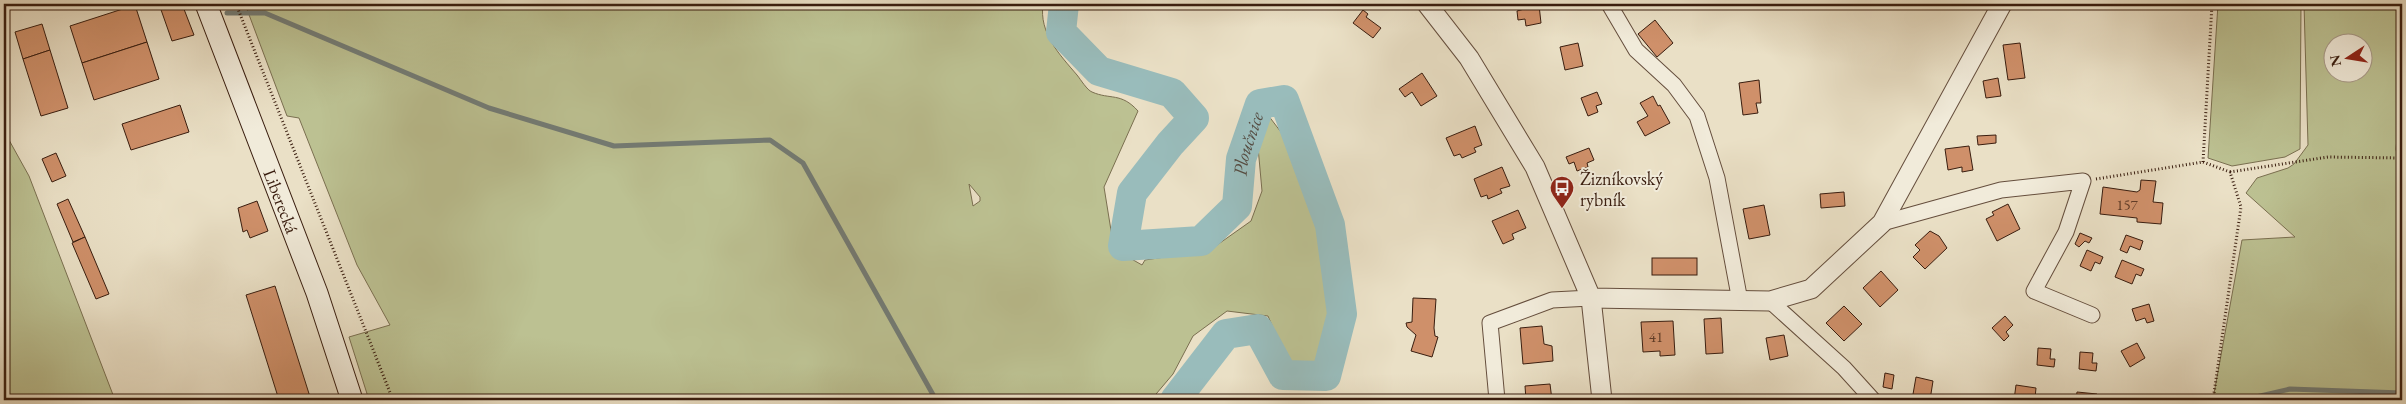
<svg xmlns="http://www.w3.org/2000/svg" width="2406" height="404" viewBox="0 0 2406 404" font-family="'EB Garamond',serif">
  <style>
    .green { fill: #bcc192; stroke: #7a6f50; fill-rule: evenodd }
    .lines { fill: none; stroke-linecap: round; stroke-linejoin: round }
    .stream { stroke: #737c76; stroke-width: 5 }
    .river { stroke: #99bcbb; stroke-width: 30 }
    .building { fill: #cf906a; stroke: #391d0f }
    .minor-casing { stroke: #654e3d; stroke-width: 17 }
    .tertiary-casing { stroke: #654e3d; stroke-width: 21 }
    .secondary-casing { stroke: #391d0f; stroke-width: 23 }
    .path { stroke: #391d0f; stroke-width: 3; stroke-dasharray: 1 2.5; stroke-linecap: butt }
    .minor { stroke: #f1ebda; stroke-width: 15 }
    .tertiary { stroke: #f1ebda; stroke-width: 19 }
    .secondary { stroke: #f1ebda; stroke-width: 21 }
    .labels { text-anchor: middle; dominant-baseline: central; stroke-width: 4; stroke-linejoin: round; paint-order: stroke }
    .number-label { font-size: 15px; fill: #5e3a26 }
    .poi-label { font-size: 18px; fill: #391d0f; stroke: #f1ebda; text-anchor: start }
    .street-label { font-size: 18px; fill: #391d0f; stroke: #f1ebda }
    .water-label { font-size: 19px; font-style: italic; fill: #564d43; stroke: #f1ebda }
  </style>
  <rect width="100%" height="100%" fill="#eae0c6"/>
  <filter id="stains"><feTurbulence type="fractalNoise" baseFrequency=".004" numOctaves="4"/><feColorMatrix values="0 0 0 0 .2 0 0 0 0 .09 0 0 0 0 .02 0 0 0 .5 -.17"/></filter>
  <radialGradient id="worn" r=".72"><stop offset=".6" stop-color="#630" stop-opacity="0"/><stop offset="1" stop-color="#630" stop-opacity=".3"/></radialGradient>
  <g class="green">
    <path d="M245,4H1043C1039,33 1059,54 1077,75C1081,80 1087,90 1092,92C1110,100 1121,92 1138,111L1104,187L1114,249L1142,265L1145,260L1210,250L1251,221L1262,191L1258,147L1268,115L1290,144L1336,283L1315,374L1306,376L1286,358L1268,316L1227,311L1193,336L1173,374L1151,400H369L349,337L390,325L357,265L299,118L287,116ZM969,184L980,197V201L973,206Z"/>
    <path d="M2218,4H2301L2300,149L2285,157L2232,166L2208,158Z"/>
    <path d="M2304,4H2402V83L2396,149L2402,180V400L2213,399L2242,240L2295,237L2246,193L2257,178L2288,168L2294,164L2308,145ZM2334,42H2364V72H2334Z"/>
    <path d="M4,131L29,176L115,400H4Z"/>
    <path d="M1605,395H1653V400H1606Z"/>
  </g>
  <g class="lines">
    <g class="stream">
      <path d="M227,13H265L489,108L614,146L770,140L803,163L936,400"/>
      <path d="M2243,400L2290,389L2402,393"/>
    </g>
    <path class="river" id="s1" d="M1064,4L1061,32L1099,71L1172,93L1194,118L1170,144L1132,193L1123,246L1201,241L1237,206L1241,159L1260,104L1284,100L1330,225L1342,314L1326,376L1283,375L1258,329L1226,334L1175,400"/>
  </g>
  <g class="building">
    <path d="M159,4H182L194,35L172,41Z"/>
    <path d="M135,5L147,42L82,63L70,26Z"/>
    <path d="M1539,5L1541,23L1526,26L1525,19L1518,20L1517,11Z"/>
    <path d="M1363,10L1368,14L1366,17L1381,28L1373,38L1353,23Z"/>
    <path d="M1655,20L1673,43L1657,57L1638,34Z"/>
    <path d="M42,24L50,50L23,59L15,32Z"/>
    <path d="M147,42L159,79L94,100L82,63Z"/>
    <path d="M1578,43L1583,66L1565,70L1560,47Z"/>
    <path d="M2020,43L2025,78L2008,80L2003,45Z"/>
    <path d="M50,50L68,108L41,116L23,59Z"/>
    <path d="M1422,73L1437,96L1421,106L1412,92L1405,97L1399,89Z"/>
    <path d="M1998,78L2001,96L1986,98L1983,81Z"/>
    <path d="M1759,80L1761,103H1756L1758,113L1743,115L1739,83Z"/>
    <path d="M1597,92L1602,104L1596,106L1598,112L1588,116L1581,98Z"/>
    <path d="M1653,96L1658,106L1660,105L1670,123L1645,136L1637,122L1648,116L1640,103Z"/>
    <path d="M180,105L189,132L131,150L122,124Z"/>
    <path d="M1475,126L1482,145L1474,148L1476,152L1462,158L1460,154L1454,156L1446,138Z"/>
    <path d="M1996,135V143L1978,145L1977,136Z"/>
    <path d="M1969,146L1973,170L1962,172V167L1948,170L1945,149Z"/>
    <path d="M1589,148L1594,160L1587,163L1588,167L1577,171L1574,162L1569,164L1566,157Z"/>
    <path d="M56,153L66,176L52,182L42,159Z"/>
    <path d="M1502,167L1510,186L1500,189L1502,193L1488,199L1487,195L1481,197L1474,179Z"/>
    <path d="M2141,180L2156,181L2153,202L2163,203L2161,224L2137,222V218L2100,214L2103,187L2137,192L2140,190Z"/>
    <path d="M1844,192L1845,206L1821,208L1820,194Z"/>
    <path d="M68,199L85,237L73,242L57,204Z"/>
    <path d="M257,201L268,231L250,238L247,230L243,232L238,208Z"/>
    <path d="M2008,204L2020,229L1997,241L1986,219L1994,215L1992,212Z"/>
    <path d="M1764,205L1770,235L1749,239L1743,209Z"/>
    <path d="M1518,210L1526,228L1512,234L1514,239L1503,244L1492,221Z"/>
    <path d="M1930,231L1939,236L1947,248L1925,269L1913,257L1920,250L1915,245Z"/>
    <path d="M2080,233L2092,238L2089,243L2085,241L2079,247L2075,244Z"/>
    <path d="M2126,235L2143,241L2140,250L2130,246L2127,253L2120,250Z"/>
    <path d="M85,237L109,294L96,299L72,243Z"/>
    <path d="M2087,250L2103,257L2100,264L2095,262L2091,271L2080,266Z"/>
    <rect x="1652" y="258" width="45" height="17"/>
    <path d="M2122,260L2144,269L2141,276L2136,274L2132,284L2115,277Z"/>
    <path d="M1881,271L1898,290L1880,307L1863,288Z"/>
    <path d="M275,286L311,400H279L246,295Z"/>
    <path d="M1413,298L1436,299L1434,328L1435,336L1438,337L1432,357L1411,351L1416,335L1407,327L1406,323L1412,322Z"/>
    <path d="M2149,304L2154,321L2147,323L2145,318L2136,321L2132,309Z"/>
    <path d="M1844,306L1862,324L1844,341L1826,323Z"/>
    <path d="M2005,316L2013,325L2006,332L2009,336L2004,341L1992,328Z"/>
    <path d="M1721,318L1723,353L1706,354L1704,319Z"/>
    <path d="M1673,321L1675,355L1660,356V351L1643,352L1641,322Z"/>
    <path d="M1542,326L1544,344L1552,346L1553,361L1523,364L1520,328Z"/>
    <path d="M1784,335L1788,356L1770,360L1766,338Z"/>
    <path d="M2137,343L2145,358L2130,367L2121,351Z"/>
    <path d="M2038,348L2051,349L2050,359H2055L2054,367L2037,365Z"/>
    <path d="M2080,352L2093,353L2092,363H2097L2096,371L2079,369Z"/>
    <path d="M1885,373L1894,375L1892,389L1883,387Z"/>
    <path d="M1916,377L1933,381L1930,400H1912Z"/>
    <path d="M1550,384L1552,400H1526L1525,386Z"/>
    <path d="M2016,385L2036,388L2035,398L2014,400Z"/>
    <path d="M2077,392L2097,394V400H2076Z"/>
  </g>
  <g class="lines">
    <defs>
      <g id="minor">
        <path d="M1609,4L1636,50L1674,85L1697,116L1717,178L1740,301"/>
        <path d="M1882,223L2001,190L2083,181L2066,232L2034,291L2092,315"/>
        <path d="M1770,301L1844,368L1873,400"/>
        <path d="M1497,400L1490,323L1552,300L1591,298"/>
      </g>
      <g id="tertiary">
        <path d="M1427,4L1469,58L1535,167L1591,298L1770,301L1811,289L1882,223L2002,4"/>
        <path d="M1591,298L1602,400"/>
      </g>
      <g id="secondary">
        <path id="s2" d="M206,4L317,293L352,400"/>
      </g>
    </defs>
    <use href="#minor" class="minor-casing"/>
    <use href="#tertiary" class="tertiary-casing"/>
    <use href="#secondary" class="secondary-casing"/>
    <g class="path">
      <path d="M236,4L393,400"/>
      <path d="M2203,162L2212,4"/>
      <path d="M2230,172L2328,157L2402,158"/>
      <path d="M2096,179L2203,162L2230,172L2241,207L2213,400"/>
    </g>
    <use href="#minor" class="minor"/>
    <use href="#tertiary" class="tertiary"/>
    <use href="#secondary" class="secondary"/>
  </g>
  <defs>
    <symbol id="bus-pin" viewBox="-11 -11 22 30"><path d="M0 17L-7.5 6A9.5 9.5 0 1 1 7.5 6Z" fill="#8f2418" stroke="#f1ebda"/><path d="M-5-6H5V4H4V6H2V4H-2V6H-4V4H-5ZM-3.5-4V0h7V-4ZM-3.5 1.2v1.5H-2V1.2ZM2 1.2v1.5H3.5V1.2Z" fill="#fff"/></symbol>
  </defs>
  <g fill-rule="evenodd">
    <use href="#bus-pin" x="1548" y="174" width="28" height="38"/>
  </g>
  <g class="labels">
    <g class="number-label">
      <text x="2127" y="204">157</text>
      <text x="1656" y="336">41</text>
    </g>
    <g class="poi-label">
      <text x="1580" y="178">Žizníkovský<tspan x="1580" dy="21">rybník</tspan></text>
    </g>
    <g class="street-label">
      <text stroke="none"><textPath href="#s2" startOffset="211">Liberecká</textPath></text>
    </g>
    <g class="water-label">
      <text stroke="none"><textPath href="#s1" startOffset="535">Ploučnice</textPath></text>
    </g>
  </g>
  <rect width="2406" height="404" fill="none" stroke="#eae0c6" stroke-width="20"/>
  <rect x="5" y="5" width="2396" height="394" fill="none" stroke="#391d0f" stroke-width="2.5"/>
  <rect x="10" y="10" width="2386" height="384" fill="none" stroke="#391d0f"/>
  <g transform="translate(2348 58) rotate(258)"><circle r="24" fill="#f1ebda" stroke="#a79989"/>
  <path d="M0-4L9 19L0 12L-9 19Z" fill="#8f2418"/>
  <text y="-8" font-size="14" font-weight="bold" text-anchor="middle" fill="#391d0f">N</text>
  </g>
  <rect width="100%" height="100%" filter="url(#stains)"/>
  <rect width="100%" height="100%" fill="url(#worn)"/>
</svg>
